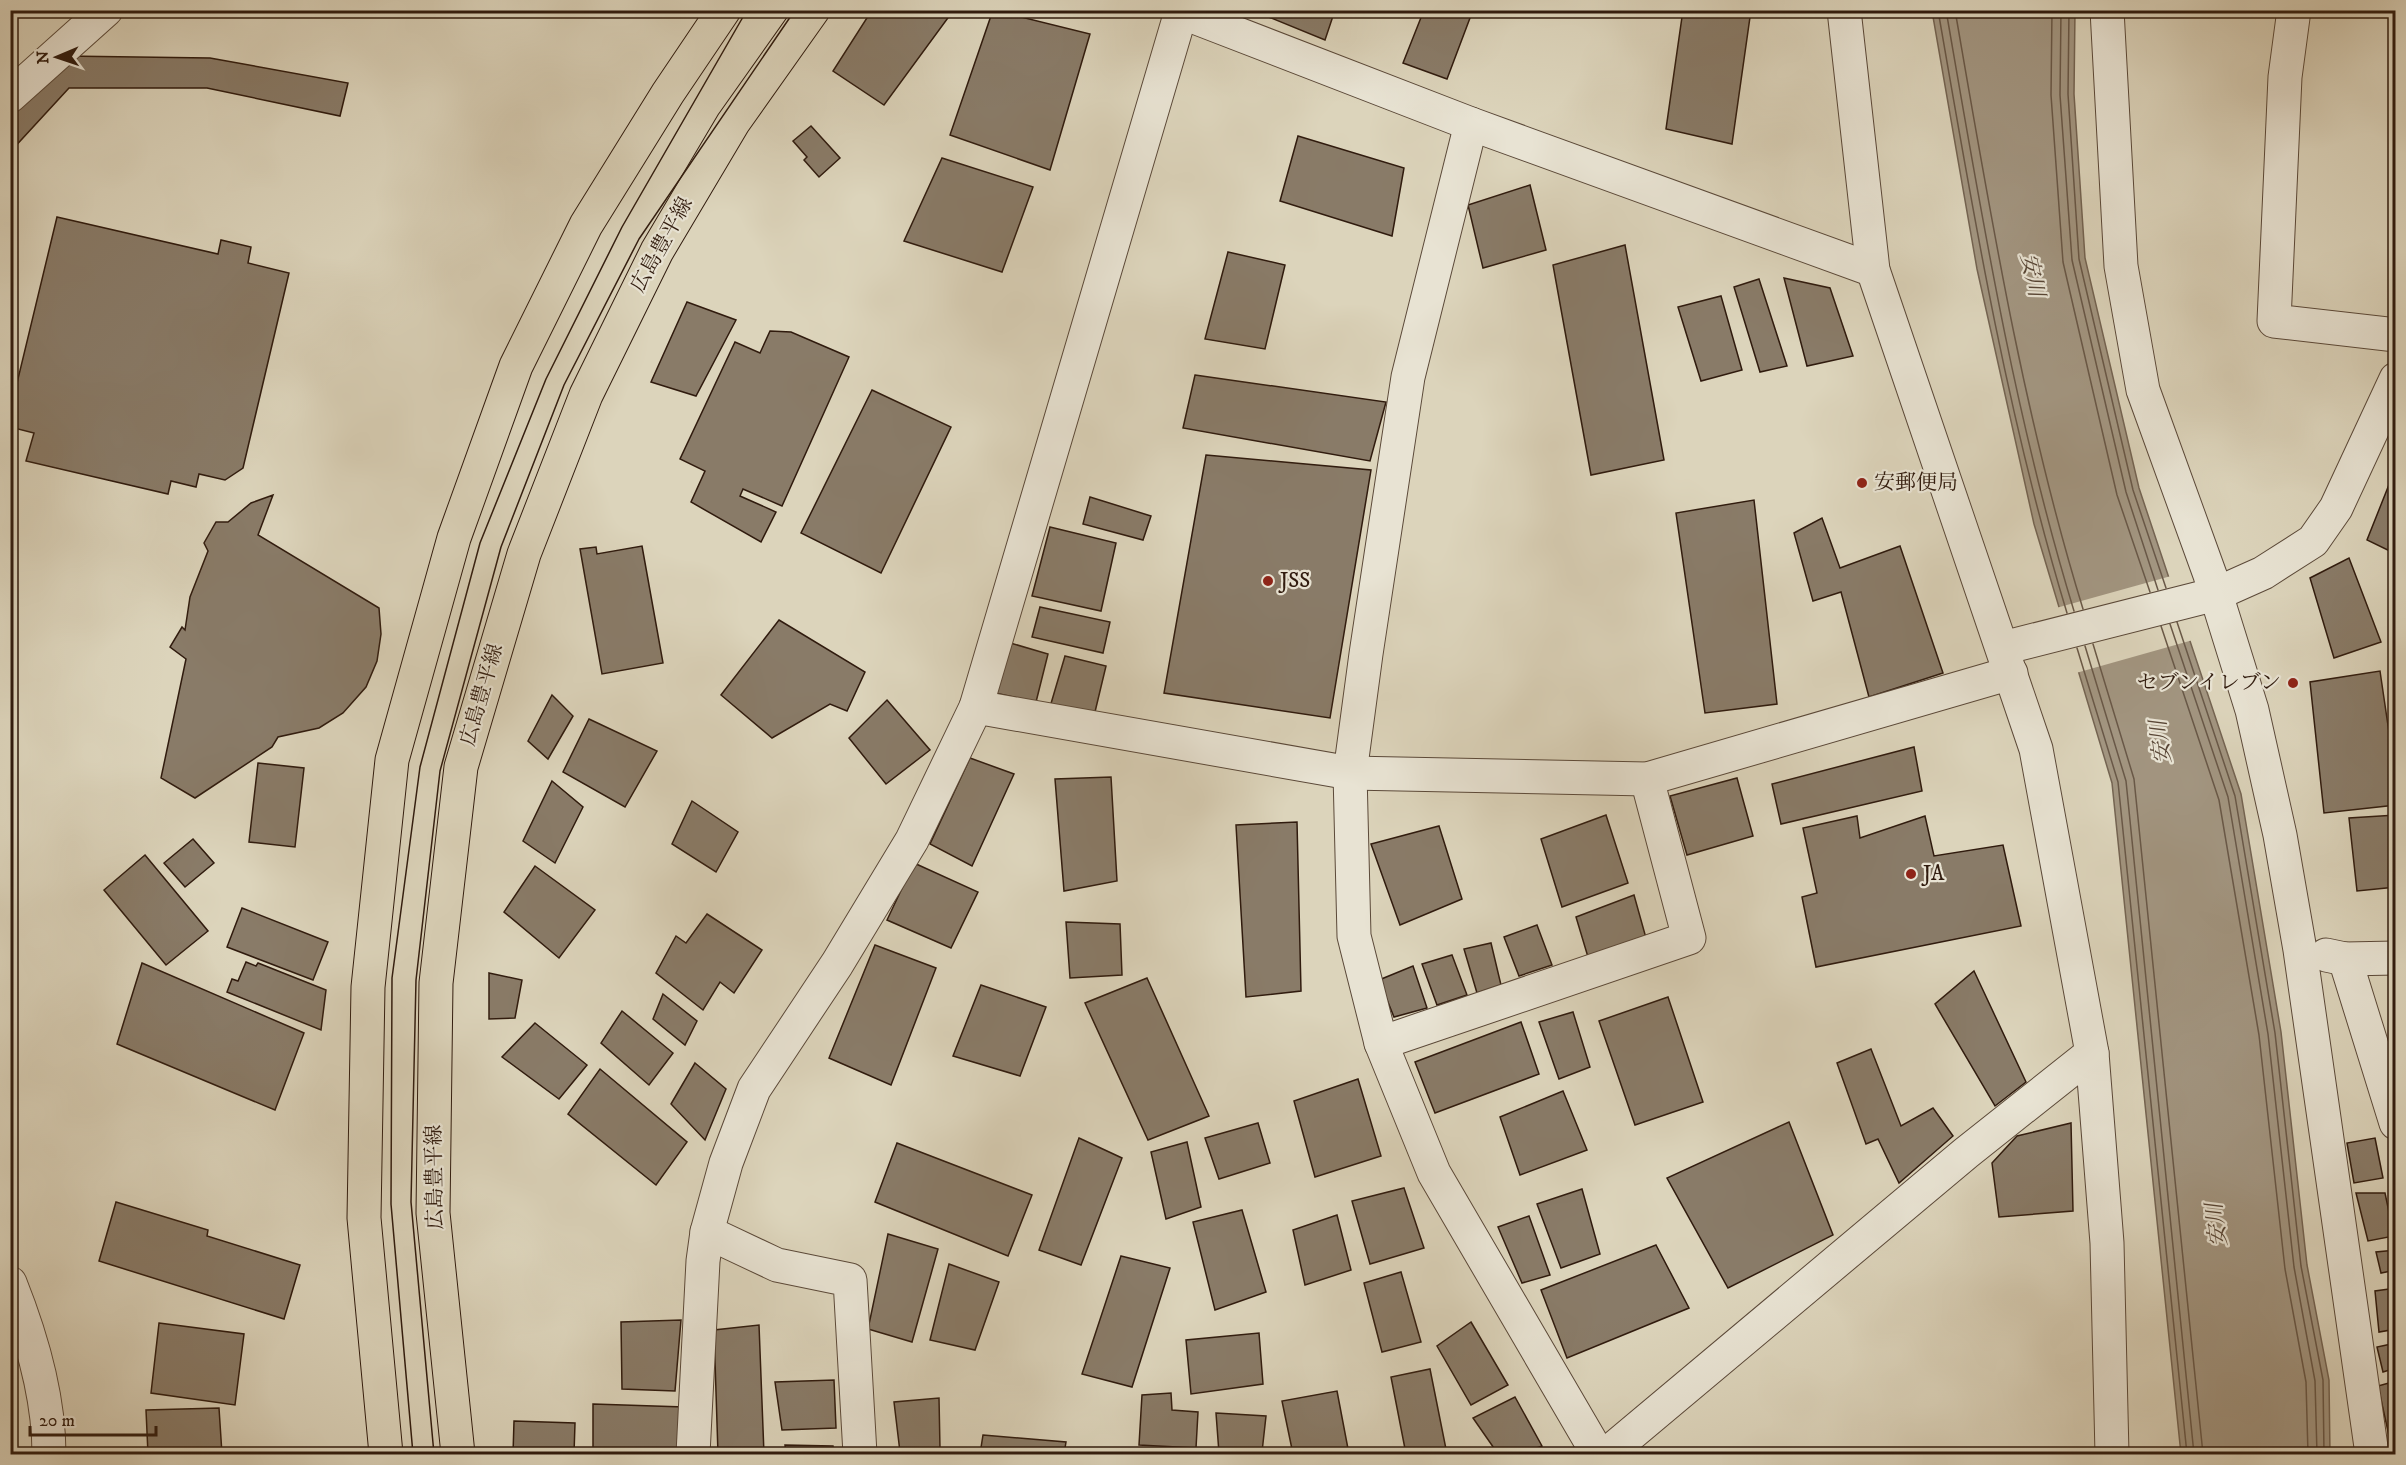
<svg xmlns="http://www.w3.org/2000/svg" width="2406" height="1465" viewBox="0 0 2406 1465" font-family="'IM FELL DW Pica','Noto Serif JP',serif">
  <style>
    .water { fill: #a29580; stroke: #746452; stroke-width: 1.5 }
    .pier { fill: #dcd4bb }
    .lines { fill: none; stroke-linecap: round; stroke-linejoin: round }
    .shore { stroke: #695847; stroke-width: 1.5 }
    .building { fill: #897b68; stroke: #301b0e; stroke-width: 1.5 }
    .minor-casing { stroke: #5b4939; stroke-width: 35 }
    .major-casing { stroke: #301b0e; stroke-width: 35 }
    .minor { stroke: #e8e3d3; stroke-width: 33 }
    .major { stroke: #dcd4bb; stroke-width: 33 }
    .tram { stroke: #301b0e; stroke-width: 1.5 }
    .poi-dot { fill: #8f2418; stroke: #e8e3d3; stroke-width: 2 }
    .labels { text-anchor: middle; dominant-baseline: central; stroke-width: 4.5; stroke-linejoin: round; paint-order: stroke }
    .street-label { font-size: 21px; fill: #301b0e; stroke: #e8e3d3 }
    .poi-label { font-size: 21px; fill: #301b0e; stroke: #e8e3d3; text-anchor: start }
    .water-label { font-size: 22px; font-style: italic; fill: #584636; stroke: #e8e3d3 }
  </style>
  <rect width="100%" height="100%" fill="#dcd4bb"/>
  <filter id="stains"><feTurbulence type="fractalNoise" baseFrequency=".00333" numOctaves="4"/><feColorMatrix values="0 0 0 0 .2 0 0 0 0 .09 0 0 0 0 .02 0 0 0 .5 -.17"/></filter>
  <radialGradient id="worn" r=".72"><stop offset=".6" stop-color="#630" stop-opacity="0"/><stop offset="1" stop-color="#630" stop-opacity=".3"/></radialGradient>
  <path class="water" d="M1932,11H2075L2074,94L2085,258L2139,488L2241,794L2281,1032L2307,1265L2329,1380L2330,1454H2181L2112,783L2034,524L1977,269Z"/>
  <path class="pier" d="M2171,576L2193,640L2076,673L2056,608Z"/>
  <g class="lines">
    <g class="shore">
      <path d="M1938,10C1973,213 2007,416 2067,613"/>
      <path d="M1946,10C1981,212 2014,415 2074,611"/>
      <path d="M1955,10C1990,212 2023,414 2083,609"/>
      <path d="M2052,10L2051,95L2063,262L2117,495L2150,592"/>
      <path d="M2061,10L2060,95L2072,260L2126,492L2158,590"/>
      <path d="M2069,10L2068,94L2079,259L2133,490L2166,588"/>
      <path d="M2177,622L2235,796L2275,1033L2301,1266L2323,1380L2324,1454"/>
      <path d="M2170,624L2228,797L2268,1034L2294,1267L2315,1381L2317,1454"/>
      <path d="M2161,626L2219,800L2259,1035L2285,1269L2306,1382L2308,1454"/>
      <path d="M2093,644L2134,779L2203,1454"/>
      <path d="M2085,646L2126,781L2194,1454"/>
      <path d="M2077,648L2118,782L2187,1454"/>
    </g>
  </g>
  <g class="building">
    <path d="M872,10L953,11L884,105L833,71Z"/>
    <path d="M993,10L1090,34L1050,170L950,135Z"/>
    <path d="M1260,10H1335L1325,40L1259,13Z"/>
    <path d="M1424,10H1473L1447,79L1403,63Z"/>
    <path d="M1683,10H1751L1732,144L1666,129Z"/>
    <path d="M64,56L210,58L348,83L340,116L207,88H69L10,152V112Z"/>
    <path d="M811,126L840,158L819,177L804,160L807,157L793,141Z"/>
    <path d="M1298,136L1404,168L1392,236L1280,201Z"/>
    <path d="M942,158L1033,187L1002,272L904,241Z"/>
    <path d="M1530,185L1546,250L1483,268L1468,205Z"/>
    <path d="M57,217L218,254L221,240L251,247L248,263L289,273L243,468L225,480L199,474L196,487L171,481L168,494L26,461L34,433L10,427V412Z"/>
    <path d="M1625,245L1664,460L1591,475L1553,265Z"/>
    <path d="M1228,252L1285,265L1265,349L1205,339Z"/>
    <path d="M1784,278L1830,288L1853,356L1807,366Z"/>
    <path d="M1759,279L1787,366L1760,372L1734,287Z"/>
    <path d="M1721,296L1742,370L1701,381L1678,307Z"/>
    <path d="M687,302L736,320L696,396L651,382Z"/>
    <path d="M770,331L791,332L849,357L782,506L743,489L740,496L776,512L761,542L691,502L705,471L680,459L735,342L760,353Z"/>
    <path d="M1195,375L1386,402L1370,461L1183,428Z"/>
    <path d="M872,390L951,427L881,573L801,533Z"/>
    <path d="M1206,455L1371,470L1330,718L1164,693Z"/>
    <path d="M2396,467V554L2367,540Z"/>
    <path d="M273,495L258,535L379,608L381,634L377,661L366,687L343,713L319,728L278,737L272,747L195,798L161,778L186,659L170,647L182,627L185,630L190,597L208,551L204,543L216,522H228L251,503Z"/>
    <path d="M1090,497L1151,516L1143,540L1083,524Z"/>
    <path d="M1754,500L1777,704L1705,713L1676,513Z"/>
    <path d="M1822,518L1840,568L1900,546L1943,673L1869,697L1841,592L1813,601L1794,533Z"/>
    <path d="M1050,527L1116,543L1101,611L1032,596Z"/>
    <path d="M642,546L663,663L602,674L580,549L596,547L597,554Z"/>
    <path d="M2349,558L2381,642L2334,658L2310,578Z"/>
    <path d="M1040,607L1110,622L1103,653L1032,637Z"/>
    <path d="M779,620L865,672L847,711L830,704L772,738L721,695Z"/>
    <path d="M1007,642L1048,654L1036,702L995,693Z"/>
    <path d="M1065,656L1106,666L1094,716L1050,707Z"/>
    <path d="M2380,671L2396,780V805L2324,813L2310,682Z"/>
    <path d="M552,695L573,716L548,759L528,741Z"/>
    <path d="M887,700L930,750L886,784L849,738Z"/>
    <path d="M589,719L657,751L625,807L563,772Z"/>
    <path d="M1914,747L1922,791L1781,824L1772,784Z"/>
    <path d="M970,758L1014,774L972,866L930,844Z"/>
    <path d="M258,763L304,768L295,847L249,842Z"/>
    <path d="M1111,777L1117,881L1064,891L1055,779Z"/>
    <path d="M1737,778L1753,836L1687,855L1670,796Z"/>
    <path d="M552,781L583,807L555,863L523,841Z"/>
    <path d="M692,801L738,832L716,872L672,844Z"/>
    <path d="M1606,815L1628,883L1562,907L1541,839Z"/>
    <path d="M2396,815V887L2357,891L2349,818Z"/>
    <path d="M1857,816L1860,838L1925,816L1934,856L2003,845L2021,926L1816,967L1802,897L1817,893L1803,828Z"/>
    <path d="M1297,822L1301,991L1246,997L1236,825Z"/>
    <path d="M1439,826L1462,899L1400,925L1371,844Z"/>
    <path d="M193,839L214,863L185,887L164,863Z"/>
    <path d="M145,855L208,931L166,965L104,890Z"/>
    <path d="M914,863L978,892L951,948L887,920Z"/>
    <path d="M535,866L595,910L559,958L504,912Z"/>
    <path d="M1634,895L1646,938L1588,957L1576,917Z"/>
    <path d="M242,908L328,942L313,980L227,947Z"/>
    <path d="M707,914L762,950L734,993L720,982L703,1010L656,973L676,936L686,943Z"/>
    <path d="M1066,922L1120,924L1122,975L1070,978Z"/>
    <path d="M1537,925L1552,965L1519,976L1504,937Z"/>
    <path d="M1491,943L1501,985L1477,993L1464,949Z"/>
    <path d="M875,945L936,968L891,1085L829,1058Z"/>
    <path d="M1452,955L1467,995L1437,1005L1422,964Z"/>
    <path d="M246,962L256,966L258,963L326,990L321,1030L227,992L232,979L238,981Z"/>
    <path d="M142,963L304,1033L275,1110L117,1044Z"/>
    <path d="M1413,966L1427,1008L1394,1017L1379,980Z"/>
    <path d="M1974,971L2026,1082L1995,1106L1935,1004Z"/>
    <path d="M489,973L522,980L515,1018L489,1019Z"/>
    <path d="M1147,978L1209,1116L1148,1140L1085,1003Z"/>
    <path d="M981,985L1046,1007L1020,1076L953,1056Z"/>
    <path d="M663,994L697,1021L685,1045L653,1019Z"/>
    <path d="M1668,997L1703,1102L1635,1125L1599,1021Z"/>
    <path d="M622,1011L673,1053L649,1085L601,1043Z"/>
    <path d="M1573,1012L1590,1067L1559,1079L1539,1022Z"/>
    <path d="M1521,1022L1539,1074L1435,1113L1415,1062Z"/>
    <path d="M535,1023L587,1065L559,1099L502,1057Z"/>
    <path d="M1871,1049L1901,1126L1933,1108L1953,1136L1899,1183L1878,1139L1866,1144L1837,1063Z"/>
    <path d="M695,1063L726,1089L705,1140L671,1104Z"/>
    <path d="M600,1069L687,1142L656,1185L568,1114Z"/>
    <path d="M1358,1079L1381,1156L1315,1177L1294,1101Z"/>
    <path d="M1563,1091L1587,1150L1520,1175L1500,1117Z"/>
    <path d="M1789,1122L1833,1235L1728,1288L1667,1178Z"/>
    <path d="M1258,1123L1270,1163L1219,1179L1205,1138Z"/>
    <path d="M2071,1123L2073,1211L1999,1217L1992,1163L2017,1136Z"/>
    <path d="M1079,1138L1122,1158L1081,1265L1039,1250Z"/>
    <path d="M2375,1138L2383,1178L2354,1183L2347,1143Z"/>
    <path d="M1187,1142L1201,1207L1166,1219L1151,1152Z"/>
    <path d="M897,1143L1032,1195L1008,1256L875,1202Z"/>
    <path d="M1404,1188L1424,1248L1370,1264L1352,1201Z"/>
    <path d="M1582,1189L1600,1254L1561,1268L1537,1204Z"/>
    <path d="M2356,1193H2385L2394,1236L2368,1241Z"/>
    <path d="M116,1202L208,1230L207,1236L300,1265L284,1319L99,1261Z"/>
    <path d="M1242,1210L1266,1292L1215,1310L1193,1222Z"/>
    <path d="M1337,1215L1351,1270L1305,1285L1293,1230Z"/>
    <path d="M1529,1216L1550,1275L1522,1283L1498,1227Z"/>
    <path d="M888,1234L938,1249L912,1342L868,1329Z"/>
    <path d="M1656,1245L1689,1308L1567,1358L1541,1290Z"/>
    <path d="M2396,1250V1270L2381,1273L2376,1252Z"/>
    <path d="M1121,1256L1170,1268L1132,1387L1082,1374Z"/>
    <path d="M949,1264L999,1282L975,1350L930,1340Z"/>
    <path d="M1401,1272L1421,1342L1382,1352L1364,1283Z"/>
    <path d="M2396,1288V1329L2379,1332L2375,1291Z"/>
    <path d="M681,1320L675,1391L622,1389L621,1322Z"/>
    <path d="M1471,1322L1508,1385L1471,1405L1437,1346Z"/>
    <path d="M159,1323L244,1334L235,1405L151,1393Z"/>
    <path d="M759,1325L764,1454H718L714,1330Z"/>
    <path d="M1259,1333L1263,1384L1191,1394L1186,1340Z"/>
    <path d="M2396,1343V1368L2383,1372L2377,1347Z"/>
    <path d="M1430,1369L1447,1454H1406L1391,1377Z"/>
    <path d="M834,1380L836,1428L782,1430L775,1382Z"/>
    <path d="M2396,1381V1454H2393L2378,1386Z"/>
    <path d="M1337,1391L1349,1454H1293L1282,1401Z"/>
    <path d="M1171,1393L1172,1410L1198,1412L1196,1448L1139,1445L1142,1395Z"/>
    <path d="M1515,1397L1542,1446L1520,1454H1498L1473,1418Z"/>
    <path d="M939,1398L940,1449L900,1452L894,1402Z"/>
    <path d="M593,1404L684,1407L680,1447L654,1454H593Z"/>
    <path d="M219,1408L222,1454H148L146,1410Z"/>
    <path d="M1216,1413L1266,1416L1262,1452L1219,1453Z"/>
    <path d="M514,1421L575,1423L574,1454H513Z"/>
    <path d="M983,1435L1066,1442L1064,1454H980Z"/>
    <path d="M785,1445L833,1446L834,1454H786Z"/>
  </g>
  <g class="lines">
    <defs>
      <g id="minor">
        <path d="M1176,10L1471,124L1873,270"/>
        <path d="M1844,10L1873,270L2036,749L2092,1053L2107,1243L2112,1454"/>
        <path d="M2107,10L2121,266L2143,390L2210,575L2252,710L2280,835L2300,950L2372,1454"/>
        <path d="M2294,10L2285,77L2274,321L2396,335"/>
        <path d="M10,96L106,10"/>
        <path d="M1471,124L1408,377L1366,654L1350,773L1354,936L1381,1043L1434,1173L1598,1454"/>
        <path d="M2003,648L2216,594L2263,573L2313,541L2336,508L2396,379"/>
        <path d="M976,707L1350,773L1647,779L2011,673"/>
        <path d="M2326,955L2345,959L2396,958"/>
        <path d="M2345,959L2396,1123"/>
        <path d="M1381,1043L1689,938L1647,779"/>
        <path d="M707,1232L777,1265L850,1280L860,1454"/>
        <path d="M10,1283C32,1338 49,1396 49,1454"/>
        <path d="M693,1454L703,1261L707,1232L726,1163L754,1089L837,964L912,840L976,707L1181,12"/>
        <path d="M1607,1454L1966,1153L2092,1053"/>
      </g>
      <g id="major">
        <path d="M386,1454L364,1218L368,987L392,760L454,538L516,366L586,225L668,93L724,10"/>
        <path d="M458,1454L433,1213L436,983L461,767L524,554L586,395L657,251L733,123L813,10"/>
      </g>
    </defs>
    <use href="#minor" class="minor-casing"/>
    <use href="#major" class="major-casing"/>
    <use href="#minor" class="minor"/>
    <use href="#major" class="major"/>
    <g class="tram">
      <path d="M413,1454L391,1204L392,978L420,767L480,543L546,379L622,227L747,10"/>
      <path d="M434,1454L411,1202L416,980L440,771L501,547L564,385L639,239L795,10"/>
    </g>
  </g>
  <g class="poi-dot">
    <circle cx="1862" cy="483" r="6"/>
    <circle cx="1268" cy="581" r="6"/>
    <circle cx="2293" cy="683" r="6"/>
    <circle cx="1911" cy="874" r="6"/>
  </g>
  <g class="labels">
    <g class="street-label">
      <text transform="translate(662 245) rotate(-61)">広島豊平線</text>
      <text transform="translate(482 695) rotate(-74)">広島豊平線</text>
      <text transform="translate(435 1177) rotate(-91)">広島豊平線</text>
    </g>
    <g class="poi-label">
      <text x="1874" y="483">安郵便局</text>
      <text x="1280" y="581">JSS</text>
      <text x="2281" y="683" text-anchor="end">セブンイレブン</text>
      <text x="1923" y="874">JA</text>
    </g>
    <g class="water-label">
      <text transform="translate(2032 275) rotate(78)">安川</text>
      <text transform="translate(2161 742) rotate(-97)">安川</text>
      <text transform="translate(2217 1225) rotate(-97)">安川</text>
    </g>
  </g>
  <rect width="2406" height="1465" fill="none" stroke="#dcd4bb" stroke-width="36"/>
  <rect x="12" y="12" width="2382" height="1441" fill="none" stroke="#301b0e" stroke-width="3"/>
  <rect x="18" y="18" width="2370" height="1429" fill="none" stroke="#301b0e" stroke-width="1.5"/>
  <g transform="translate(57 57) rotate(268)" stroke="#e8e3d3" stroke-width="4.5" paint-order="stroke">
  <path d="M0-4.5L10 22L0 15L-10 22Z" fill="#301b0e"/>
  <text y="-9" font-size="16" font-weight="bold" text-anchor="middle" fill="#301b0e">N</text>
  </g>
  <path d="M30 1426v9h126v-9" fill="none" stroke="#301b0e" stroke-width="3"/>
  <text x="39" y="1426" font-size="18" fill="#301b0e" stroke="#e8e3d3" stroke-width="4.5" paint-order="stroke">20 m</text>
  <rect width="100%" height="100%" filter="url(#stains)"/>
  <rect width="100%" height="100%" fill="url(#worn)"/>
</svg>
